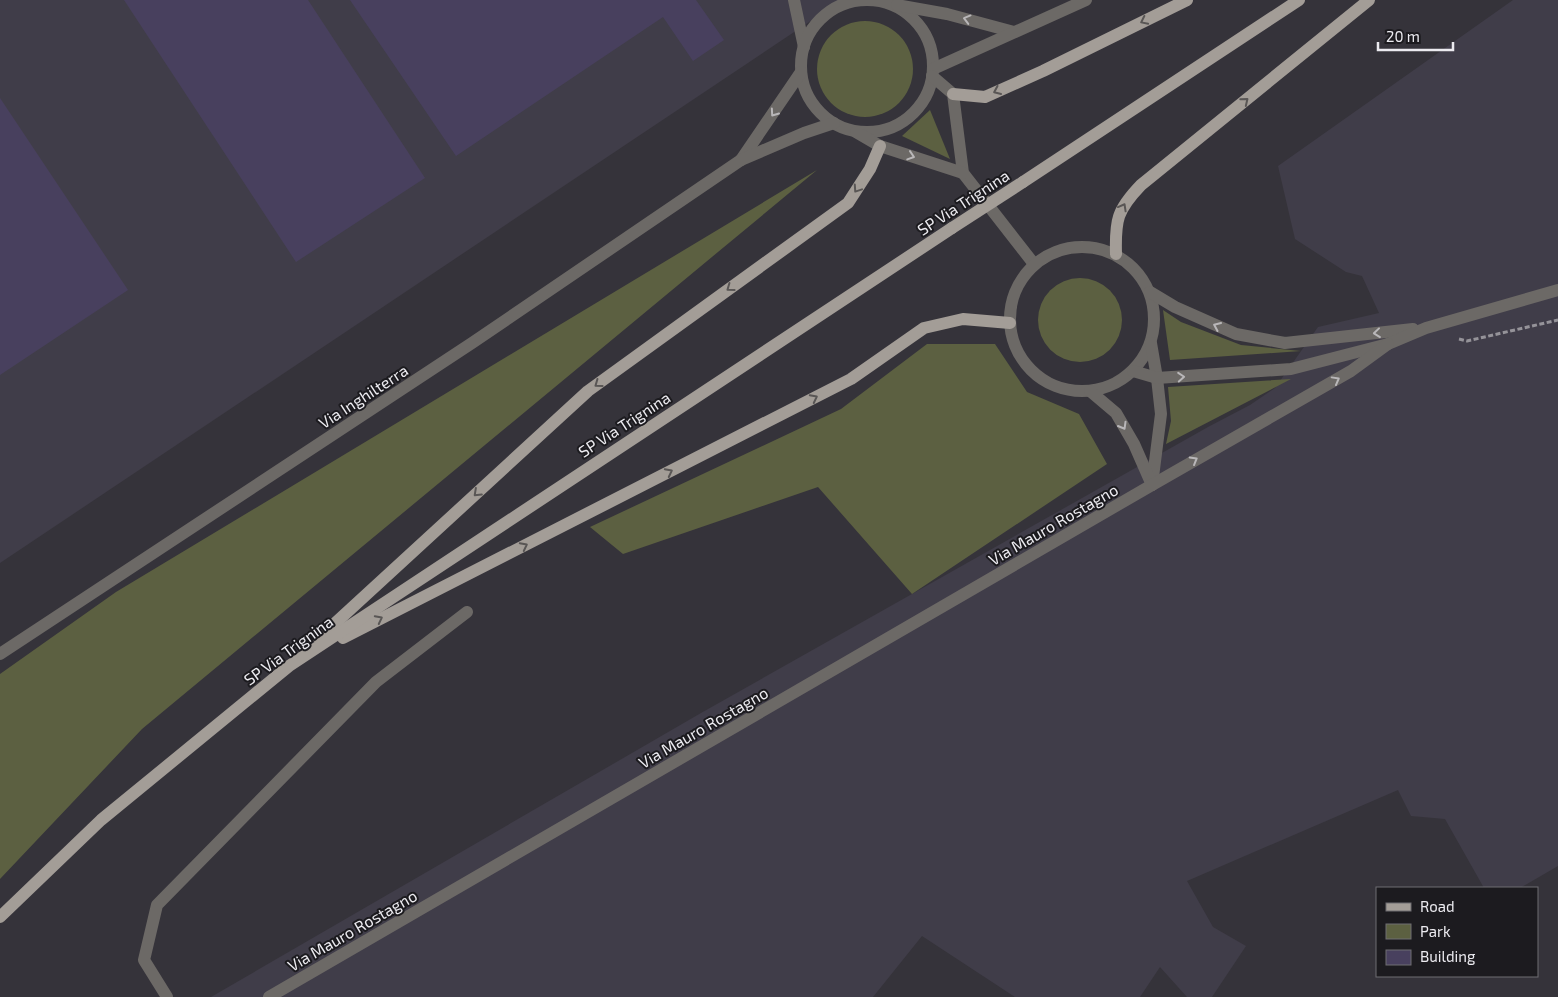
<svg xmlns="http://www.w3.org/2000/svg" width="1558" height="997" viewBox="0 0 1558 997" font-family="'Exo 2',sans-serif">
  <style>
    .built { fill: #403d49 }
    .green { fill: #5c6041 }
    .building { fill: #48405e }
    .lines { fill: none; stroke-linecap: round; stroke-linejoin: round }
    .path { stroke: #959399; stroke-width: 3; stroke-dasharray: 5 2.5; stroke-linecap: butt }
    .minor { stroke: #6c6966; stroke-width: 12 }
    .major { stroke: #a39d97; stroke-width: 12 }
    .major-bridge { stroke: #a39d97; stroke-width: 12 }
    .oneway { stroke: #b9b7b9 }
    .oneway2 { stroke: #595655 }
    .labels { text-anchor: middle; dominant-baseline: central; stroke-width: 4; stroke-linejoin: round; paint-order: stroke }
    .street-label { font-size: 16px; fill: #ecebf0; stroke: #1c1b1f }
  </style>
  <rect width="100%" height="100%" fill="#35333a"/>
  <g class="built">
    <path d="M0,0H842L0,563Z"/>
    <path d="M1513,0H1558V866L1520,888H1484L1445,819L1411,816L1398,790L1187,881L1213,927L1246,946L1212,997H1187L1160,967L1140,997H1015L922,936L873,997H211L701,713L1208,427L1250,405L1275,388L1318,327L1379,313L1362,276L1346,272L1295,239L1278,166Z"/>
  </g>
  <g class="green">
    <circle cx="865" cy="69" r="48"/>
    <path d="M930,110L950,159L902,136Z"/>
    <path d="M817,170L142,729L0,879V674L116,592Z"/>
    <circle cx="1080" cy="320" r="42"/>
    <path d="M1163,310L1181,322L1241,345L1301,351L1170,360Z"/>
    <path d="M927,344H995L1027,392L1079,414L1107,464L912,594L818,487L623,554L590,527L841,409Z"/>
    <path d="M1291,379L1166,444L1171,421L1168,387Z"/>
  </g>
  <g class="building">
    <path d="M124,0H308L425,178L296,262Z"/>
    <path d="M350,0H696L724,40L693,61L663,17L456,156Z"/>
    <path d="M0,98L128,290L0,375Z"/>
  </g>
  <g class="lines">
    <path class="path" d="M1459,339L1467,341L1558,320"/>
    <g class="minor">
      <path d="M794,0L804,47"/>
      <circle cx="867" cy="66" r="66"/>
      <path d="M897,5L947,14L1014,32"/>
      <path d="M933,69L1086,0"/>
      <path d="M932,76L953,94L963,173L1034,264"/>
      <path d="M856,132L880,146L963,173"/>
      <path d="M741,160L801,72"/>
      <circle cx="1082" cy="319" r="72"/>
      <path d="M1150,292L1175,307L1236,334L1285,343L1413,329"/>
      <path d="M1151,343L1157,378L1161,414L1152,485"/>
      <path d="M1133,371L1157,378L1291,369L1388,344L1426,328L1558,290"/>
      <path d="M1090,391L1116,413L1134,444L1152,485"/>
      <path d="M0,654L472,343L741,160L804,133L834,123"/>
      <path d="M167,997L144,960L157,905L376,682L467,612"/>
      <path d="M269,997L1152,485L1351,371L1388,344"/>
    </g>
    <g class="major">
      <path d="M953,94L985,97L1043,71L1187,0"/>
      <path d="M1023,182L1299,0"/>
      <path d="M1116,254C1115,220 1117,210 1141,185L1369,0"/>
      <path d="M319,638L588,391L848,203L870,169L880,146"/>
      <path d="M343,638L851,379L924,328L963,319L1010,323"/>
      <path d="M0,917L101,820L289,666L952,228"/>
    </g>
    <path class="major-bridge" d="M952,228L1023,182"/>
  </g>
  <defs><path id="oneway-chevron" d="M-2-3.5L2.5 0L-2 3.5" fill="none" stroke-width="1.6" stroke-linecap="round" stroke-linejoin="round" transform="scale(1.25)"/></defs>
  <g class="oneway">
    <use href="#oneway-chevron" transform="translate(967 19) rotate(-165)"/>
    <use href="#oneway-chevron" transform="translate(774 113) rotate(125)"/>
    <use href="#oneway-chevron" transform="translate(911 156) rotate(18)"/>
    <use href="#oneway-chevron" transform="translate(1217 326) rotate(-156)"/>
    <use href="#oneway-chevron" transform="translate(1377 333) rotate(174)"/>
    <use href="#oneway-chevron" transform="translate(1181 377) rotate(-4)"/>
    <use href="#oneway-chevron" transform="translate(1336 380) rotate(-29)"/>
    <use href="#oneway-chevron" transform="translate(1123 426) rotate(60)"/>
    <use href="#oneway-chevron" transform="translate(1194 460) rotate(-30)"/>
  </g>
  <g class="oneway2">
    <use href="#oneway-chevron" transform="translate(1144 21) rotate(154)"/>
    <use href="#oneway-chevron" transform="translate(997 91) rotate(156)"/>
    <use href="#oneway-chevron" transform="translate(1245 101) rotate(-39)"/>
    <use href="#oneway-chevron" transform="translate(857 189) rotate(124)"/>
    <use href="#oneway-chevron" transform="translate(1123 207) rotate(-61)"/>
    <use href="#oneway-chevron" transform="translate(730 288) rotate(144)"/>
    <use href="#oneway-chevron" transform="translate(598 384) rotate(144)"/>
    <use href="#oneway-chevron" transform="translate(814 398) rotate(-27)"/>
    <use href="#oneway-chevron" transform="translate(669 472) rotate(-27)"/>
    <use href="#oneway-chevron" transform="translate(477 493) rotate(137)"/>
    <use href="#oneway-chevron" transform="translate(524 546) rotate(-27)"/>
    <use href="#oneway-chevron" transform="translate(379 619) rotate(-27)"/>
  </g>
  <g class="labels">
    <g class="street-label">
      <text transform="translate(963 202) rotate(-33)">SP Via Trignina</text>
      <text transform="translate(363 396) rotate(-33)">Via Inghilterra</text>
      <text transform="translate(624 424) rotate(-33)">SP Via Trignina</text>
      <text transform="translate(1053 524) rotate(-30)">Via Mauro Rostagno</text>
      <text transform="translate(288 650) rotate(-36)">SP Via Trignina</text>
      <text transform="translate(703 727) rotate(-30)">Via Mauro Rostagno</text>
      <text transform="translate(352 930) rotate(-30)">Via Mauro Rostagno</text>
    </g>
  </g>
  <rect x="1376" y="887" width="162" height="90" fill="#1c1b1f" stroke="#6f6e73"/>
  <rect x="1386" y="903" width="25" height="8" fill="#a39d97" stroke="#6f6e73"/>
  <text x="1420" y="912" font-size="15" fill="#ecebf0">Road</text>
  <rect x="1386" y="924" width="25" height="15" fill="#5c6041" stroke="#6f6e73"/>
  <text x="1420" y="937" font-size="15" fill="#ecebf0">Park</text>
  <rect x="1386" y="950" width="25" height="15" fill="#48405e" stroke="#6f6e73"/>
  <text x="1420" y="962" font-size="15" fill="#ecebf0">Building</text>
  <path d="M1378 42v8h75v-8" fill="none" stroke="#ecebf0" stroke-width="2.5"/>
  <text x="1386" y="42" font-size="15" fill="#ecebf0" stroke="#1c1b1f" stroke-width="4" paint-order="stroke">20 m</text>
</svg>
